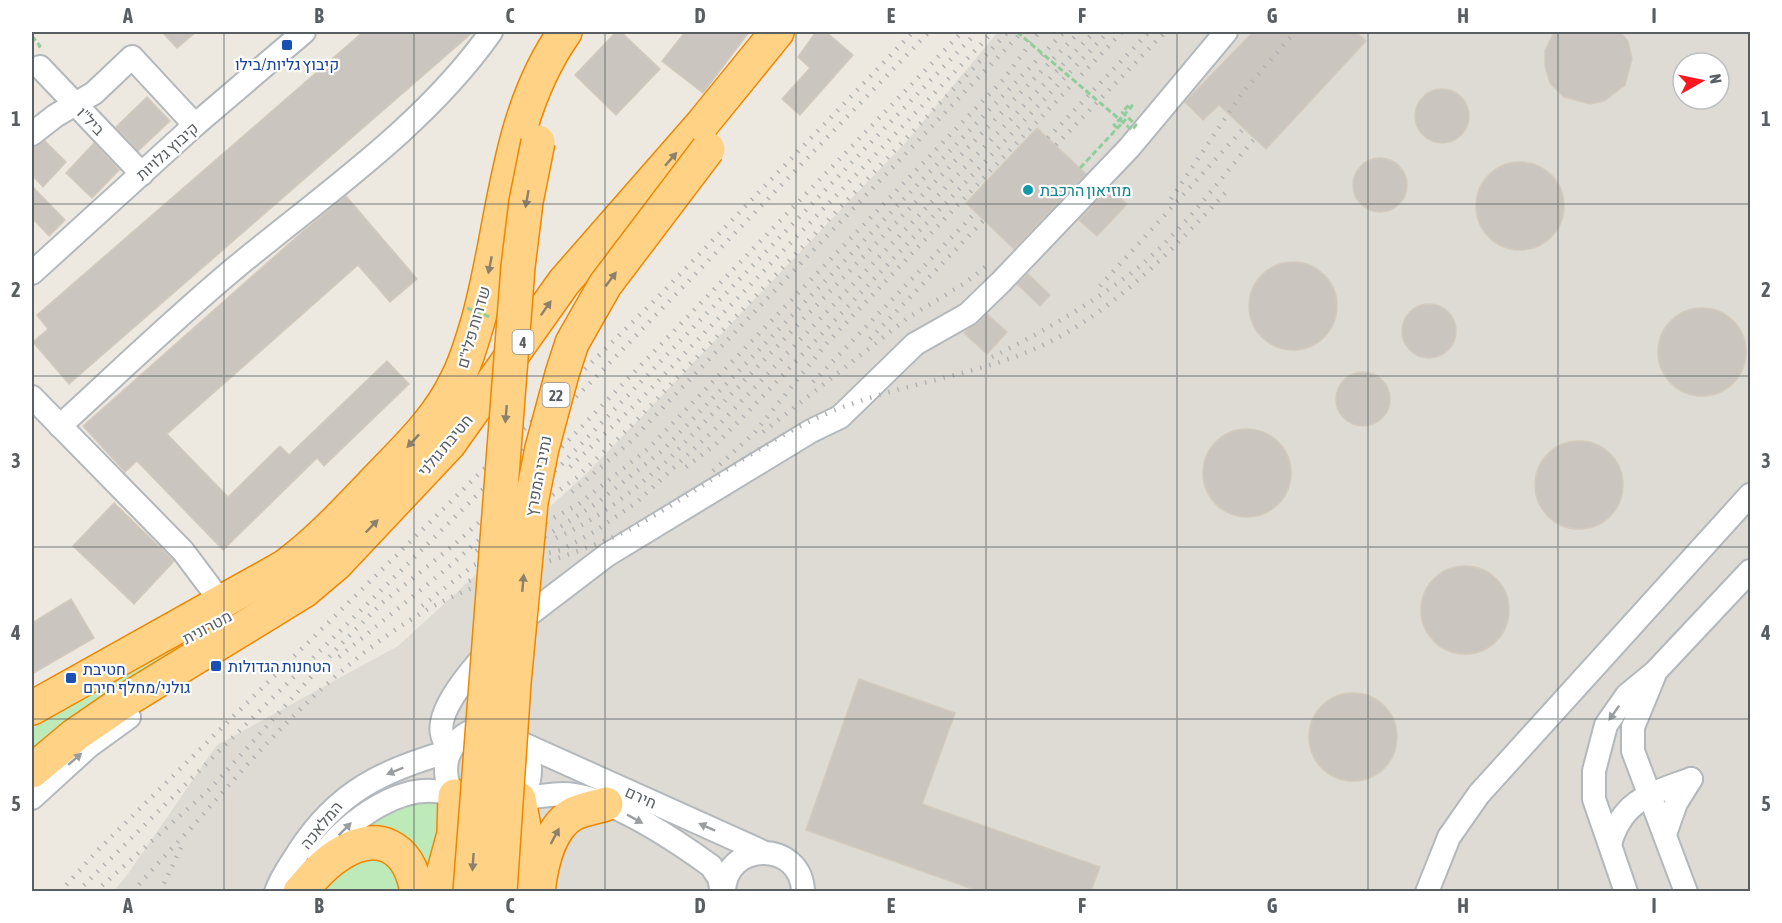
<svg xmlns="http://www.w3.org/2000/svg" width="1782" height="923" viewBox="0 0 1782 923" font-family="'Asap Condensed',Heebo,sans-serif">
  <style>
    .industrial { fill: #dedbd4; fill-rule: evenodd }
    .green { fill: #bee9b9 }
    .building { fill: #cbc5bf; stroke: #d3cabd; stroke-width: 1.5 }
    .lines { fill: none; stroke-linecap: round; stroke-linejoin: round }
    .minor-casing { stroke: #b3b8bc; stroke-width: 26 }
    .highway-casing { stroke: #ed8700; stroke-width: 36 }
    .path { stroke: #92cd9c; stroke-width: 3; stroke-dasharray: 6 3; stroke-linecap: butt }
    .minor { stroke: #fff; stroke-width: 22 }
    .highway { stroke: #ffd285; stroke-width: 33 }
    .rail { stroke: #b2b3b4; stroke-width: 4.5; stroke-dasharray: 1.5 8; stroke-linecap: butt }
    .highway-bridge-casing { stroke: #ed8700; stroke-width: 36; stroke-linecap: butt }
    .path-bridge { stroke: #92cd9c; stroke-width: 3; stroke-dasharray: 6 3; stroke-linecap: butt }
    .highway-bridge { stroke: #ffd285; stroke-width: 33 }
    .oneway { fill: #8b816d }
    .oneway2 { fill: #9b9ea1 }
    .grid { fill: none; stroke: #595e63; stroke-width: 1.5; stroke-opacity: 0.55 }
    .transit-dot { fill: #1a4fb4; stroke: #fff; stroke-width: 2 }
    .culture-dot { fill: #0f9aa8; stroke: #fff; stroke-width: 2 }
    .labels { text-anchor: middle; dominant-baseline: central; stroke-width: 4.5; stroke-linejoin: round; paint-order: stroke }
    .shield { fill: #fff; stroke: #8b8e92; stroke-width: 1.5 }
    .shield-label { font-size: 15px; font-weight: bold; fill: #595e63 }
    .transit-label { font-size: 16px; fill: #164399; stroke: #fff; text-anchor: start }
    .street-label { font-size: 16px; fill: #595e63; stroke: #fff }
    .culture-label { font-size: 16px; fill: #0d838f; stroke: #fff; text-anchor: start }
    .neatline { fill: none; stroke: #595e63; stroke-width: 2 }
    .grid-label { font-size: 20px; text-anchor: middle; font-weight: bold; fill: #595e63 }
  </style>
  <rect width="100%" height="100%" fill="#eee9e0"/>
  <path class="industrial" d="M998,32H1750V891L113,892L127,875L217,745L398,646L589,471L906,142ZM1683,63H1719V99H1683Z"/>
  <g class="green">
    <path d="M205,632L32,762V728Z"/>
    <path d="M430,800L448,808L432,891L413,862L332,847L400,805Z"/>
    <path d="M377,850L410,892H317L334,873Z"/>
  </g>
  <g class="building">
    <path d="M162,32H196L177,48Z"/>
    <path d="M363,32H473L69,384L33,342L48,329L37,315Z"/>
    <path d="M616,32H621L660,69L616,115L575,75Z"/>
    <path d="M685,32H749L703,93L662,61Z"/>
    <path d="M816,32H826L853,55L800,115L782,99L810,68L798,57Z"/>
    <path d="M1253,32H1356L1366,41L1266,149L1219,105L1203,120L1185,102Z"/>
    <path d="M1554,32H1620L1628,41L1632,59L1625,85L1604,101L1590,104L1564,97L1550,83L1545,66V51Z"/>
    <circle cx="1442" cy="116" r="27"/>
    <path d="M147,97L170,121L138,151L116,127Z"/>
    <path d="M1037,128L1086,174L1014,249L966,203Z"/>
    <path d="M45,141L66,162L43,187L32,175V147Z"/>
    <path d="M94,143L119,170L92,198L66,173Z"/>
    <circle cx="1380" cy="185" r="27"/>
    <circle cx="1520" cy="206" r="44"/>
    <path d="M32,186L65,220L49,236L32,218Z"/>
    <path d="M1110,188L1127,204L1097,236L1079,220Z"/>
    <path d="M346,196L417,279L390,302L358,265L167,434L228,497L280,446L289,455L387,361L409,384L324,466L317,458L223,550L137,461L125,472L83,426L301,233Z"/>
    <circle cx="1293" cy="306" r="44"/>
    <path d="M1028,274L1050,295L1040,306L1017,284Z"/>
    <circle cx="1429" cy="331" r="27"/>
    <circle cx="1702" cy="352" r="44"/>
    <path d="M987,314L1007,332L987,354L964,333Z"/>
    <circle cx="1363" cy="399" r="27"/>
    <circle cx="1247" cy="473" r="44"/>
    <circle cx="1579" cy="485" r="44"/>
    <path d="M114,503L174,561L134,604L73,546Z"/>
    <circle cx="1465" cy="610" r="44"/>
    <path d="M71,599L94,638L32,674V623Z"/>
    <path d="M859,679L955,713L922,804L1100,867L1091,891H978L806,830Z"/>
    <circle cx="1353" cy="737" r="44"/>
  </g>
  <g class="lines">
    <defs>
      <g id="minor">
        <path d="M40,67L142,174"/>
        <path d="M32,134L55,116L94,93L132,57L195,125"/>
        <path d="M32,273L195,125L304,32"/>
        <path d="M32,397L183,551L222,603"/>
        <path d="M60,426C118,373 175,318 235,268C323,195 425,126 491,32"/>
        <path d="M514,626L607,555L811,431L840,417L915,344L968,314L1001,282L1129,148L1226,32"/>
        <path d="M1654,676L1633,727V751L1686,892"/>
        <circle cx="488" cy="770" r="42"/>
        <path d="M521,743L761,851"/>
        <path d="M32,798L89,746L129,717"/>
        <path d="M519,799C537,797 557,792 575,795C619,802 675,840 711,866L719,878L722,892"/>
        <path d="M1665,834L1676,803L1691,779"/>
        <path d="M1610,844C1623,799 1651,794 1691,779"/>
        <path d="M319,859C347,822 405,775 455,796"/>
        <path d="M276,892C281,877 291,864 299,851C337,792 383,770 450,751C447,746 443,739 442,734C436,709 475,666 490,649"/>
        <path d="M724,892C725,840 802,840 803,892"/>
        <path d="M1427,892L1449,837L1479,794L1750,495"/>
        <path d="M1626,892L1594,799V771L1606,725L1627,695L1655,672L1750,571"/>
      </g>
      <g id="highway">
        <path d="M32,708L284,567C321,540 351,506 383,473C410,445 439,417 456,381C466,363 472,341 478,321C505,224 505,117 565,32"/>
        <path d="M32,771L75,735L126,700L304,591L336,564L449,444L564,282L703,123L777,32"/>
        <path d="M519,799L529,855L531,884"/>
        <path d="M300,892C311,879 323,865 337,856C377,829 409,845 417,892"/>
        <path d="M438,892L454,834L455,796"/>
        <path d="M538,892C541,866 549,826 575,813C584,809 596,807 606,804"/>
      </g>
    </defs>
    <use href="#minor" class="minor-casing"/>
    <use href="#highway" class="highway-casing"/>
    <g class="path">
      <path d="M32,36L40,46L38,48"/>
      <path d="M1117,128L1114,125L1126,113"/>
      <path d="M1080,168L1126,119"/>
    </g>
    <use href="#minor" class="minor"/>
    <use href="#highway" class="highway"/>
    <g class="rail">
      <path d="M1048,138L1149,32"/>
      <path d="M1056,145L1165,32"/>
      <path d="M1171,199L1242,93L1295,32"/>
      <path d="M1100,286L1244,128"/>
      <path d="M870,339L984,220"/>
      <path d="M992,357C1041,333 1091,304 1134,271C1180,234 1217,183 1255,138"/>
      <path d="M813,382L976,212"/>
      <path d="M763,432L909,317L965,283L989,264"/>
      <path d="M570,467L639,401L993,32"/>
      <path d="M686,467L716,444L744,416L1108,32"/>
      <path d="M713,471L755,432L827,343L1122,32"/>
      <path d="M572,492L630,442L1022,32"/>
      <path d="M556,538C599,519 636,489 670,458L1079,32"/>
      <path d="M504,545L579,504L649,448L1003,80L1039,32"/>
      <path d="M476,551L576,478L631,426L1008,32"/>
      <path d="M469,581L500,565L561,550L594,532L637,502L713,431L1094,32"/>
      <path d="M422,606L474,565L546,536L597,503L663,450L1064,32"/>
      <path d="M339,657L451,565L562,464L977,32"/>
      <path d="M60,892L98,850L660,295L913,32"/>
      <path d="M77,892L596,377L929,32"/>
      <path d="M95,892L211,788L339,646L382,603L455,544L565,444L962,32"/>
      <path d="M133,892C154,866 178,843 200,818C268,740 339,660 430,608C498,570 577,560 645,521C706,486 763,441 828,413C892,386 961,378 1025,353C1102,323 1171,252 1226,192"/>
      <path d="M160,892L183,843"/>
    </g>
    <defs>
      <g id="highway-bridge">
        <path d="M470,892L518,267L526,202L538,142"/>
        <path d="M500,892L514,683L531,503L542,448L562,374L572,343L605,285L708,149"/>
      </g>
    </defs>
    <use href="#highway-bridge" class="highway-bridge-casing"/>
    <g class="path-bridge">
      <path d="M1017,32L1132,130L1136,125L1122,112L1130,104L1132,106L1126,113"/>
      <path d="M467,308L490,317"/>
    </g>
    <use href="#highway-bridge" class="highway-bridge"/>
  </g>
  <defs><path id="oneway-solid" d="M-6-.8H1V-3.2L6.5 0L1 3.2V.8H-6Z" transform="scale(1.5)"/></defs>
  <g class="oneway">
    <use href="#oneway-solid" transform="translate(671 159) rotate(-49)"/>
    <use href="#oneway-solid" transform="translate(527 199) rotate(100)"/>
    <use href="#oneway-solid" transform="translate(490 265) rotate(101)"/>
    <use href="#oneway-solid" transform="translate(611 279) rotate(-53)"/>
    <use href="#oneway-solid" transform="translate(546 308) rotate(-55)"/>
    <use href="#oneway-solid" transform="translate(506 414) rotate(95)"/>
    <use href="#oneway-solid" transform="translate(413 441) rotate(133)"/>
    <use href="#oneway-solid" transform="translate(372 526) rotate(-46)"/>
    <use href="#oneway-solid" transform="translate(523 583) rotate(-85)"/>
    <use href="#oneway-solid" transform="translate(555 836) rotate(-62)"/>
    <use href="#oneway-solid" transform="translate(473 862) rotate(94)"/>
  </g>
  <g class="oneway2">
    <use href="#oneway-solid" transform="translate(1614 713) rotate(125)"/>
    <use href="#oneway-solid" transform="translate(75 759) rotate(-41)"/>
    <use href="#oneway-solid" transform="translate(395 771) rotate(158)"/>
    <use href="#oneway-solid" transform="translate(635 819) rotate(29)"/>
    <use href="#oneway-solid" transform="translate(707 827) rotate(-156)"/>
    <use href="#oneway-solid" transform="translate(345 829) rotate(-45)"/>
  </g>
  <path class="grid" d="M224,32V892M414,32V892M605,32V892M796,32V892M986,32V892M1177,32V892M1368,32V892M1558,32V892M32,204H1750M32,376H1750M32,547H1750M32,719H1750"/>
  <g class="transit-dot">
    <rect x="281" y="39" width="12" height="12" rx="3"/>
    <rect x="210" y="660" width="12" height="12" rx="3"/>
    <rect x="65" y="672" width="12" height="12" rx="3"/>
  </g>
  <circle class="culture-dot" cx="1028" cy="190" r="6"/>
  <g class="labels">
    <g class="shield">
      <rect x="512.5" y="330" width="21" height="24" rx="4.5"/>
      <rect x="542.5" y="383" width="27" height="24" rx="4.5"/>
    </g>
    <g class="shield-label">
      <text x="523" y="342">4</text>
      <text x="556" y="395">22</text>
    </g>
    <g class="transit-label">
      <text x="287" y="64" text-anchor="middle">קיבוץ גליות/בילו</text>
      <text x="228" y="666">הטחנות הגדולות</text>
      <text x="83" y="669">חטיבת<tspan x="83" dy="18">גולני/מחלף חירם</tspan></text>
    </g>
    <g class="street-label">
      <text transform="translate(91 121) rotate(46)">ביל"ו</text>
      <text transform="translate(167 151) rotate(-42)">קיבוץ גלויות</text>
      <text transform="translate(473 327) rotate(-74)">שדרות פלי"ם</text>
      <text transform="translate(445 445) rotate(-50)">חטיבת גולני</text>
      <text transform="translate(538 476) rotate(-79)">נתיבי המפרץ</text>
      <text transform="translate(207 627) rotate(-28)">מטרונית</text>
      <text transform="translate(641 797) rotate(24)">חירם</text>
      <text transform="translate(321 825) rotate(-51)">המלאכה</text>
    </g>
    <g class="culture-label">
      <text x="1040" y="190">מוזיאון הרכבת</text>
    </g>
  </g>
  <rect width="1782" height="923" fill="none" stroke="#ffffff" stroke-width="66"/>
  <g transform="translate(1701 81) rotate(81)"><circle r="28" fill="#ffffff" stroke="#bdbfc1" stroke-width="1.5"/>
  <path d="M0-4.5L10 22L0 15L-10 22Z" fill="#fc1721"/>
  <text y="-9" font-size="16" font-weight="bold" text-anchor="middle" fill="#595e63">N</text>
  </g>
  <rect x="33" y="33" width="1716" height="857" class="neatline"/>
  <g class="grid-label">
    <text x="128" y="23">A</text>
    <text x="319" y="23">B</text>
    <text x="510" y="23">C</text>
    <text x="700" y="23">D</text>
    <text x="891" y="23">E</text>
    <text x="1082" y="23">F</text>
    <text x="1272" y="23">G</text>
    <text x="1463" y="23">H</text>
    <text x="1654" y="23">I</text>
    <text x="16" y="126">1</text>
    <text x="1766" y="126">1</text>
    <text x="16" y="297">2</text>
    <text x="1766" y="297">2</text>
    <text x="16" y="468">3</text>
    <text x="1766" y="468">3</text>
    <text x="16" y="640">4</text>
    <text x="1766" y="640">4</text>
    <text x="16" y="811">5</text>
    <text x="1766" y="811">5</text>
    <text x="128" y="913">A</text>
    <text x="319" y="913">B</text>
    <text x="510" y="913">C</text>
    <text x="700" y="913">D</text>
    <text x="891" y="913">E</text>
    <text x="1082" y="913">F</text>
    <text x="1272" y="913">G</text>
    <text x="1463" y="913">H</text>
    <text x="1654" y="913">I</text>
  </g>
</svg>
